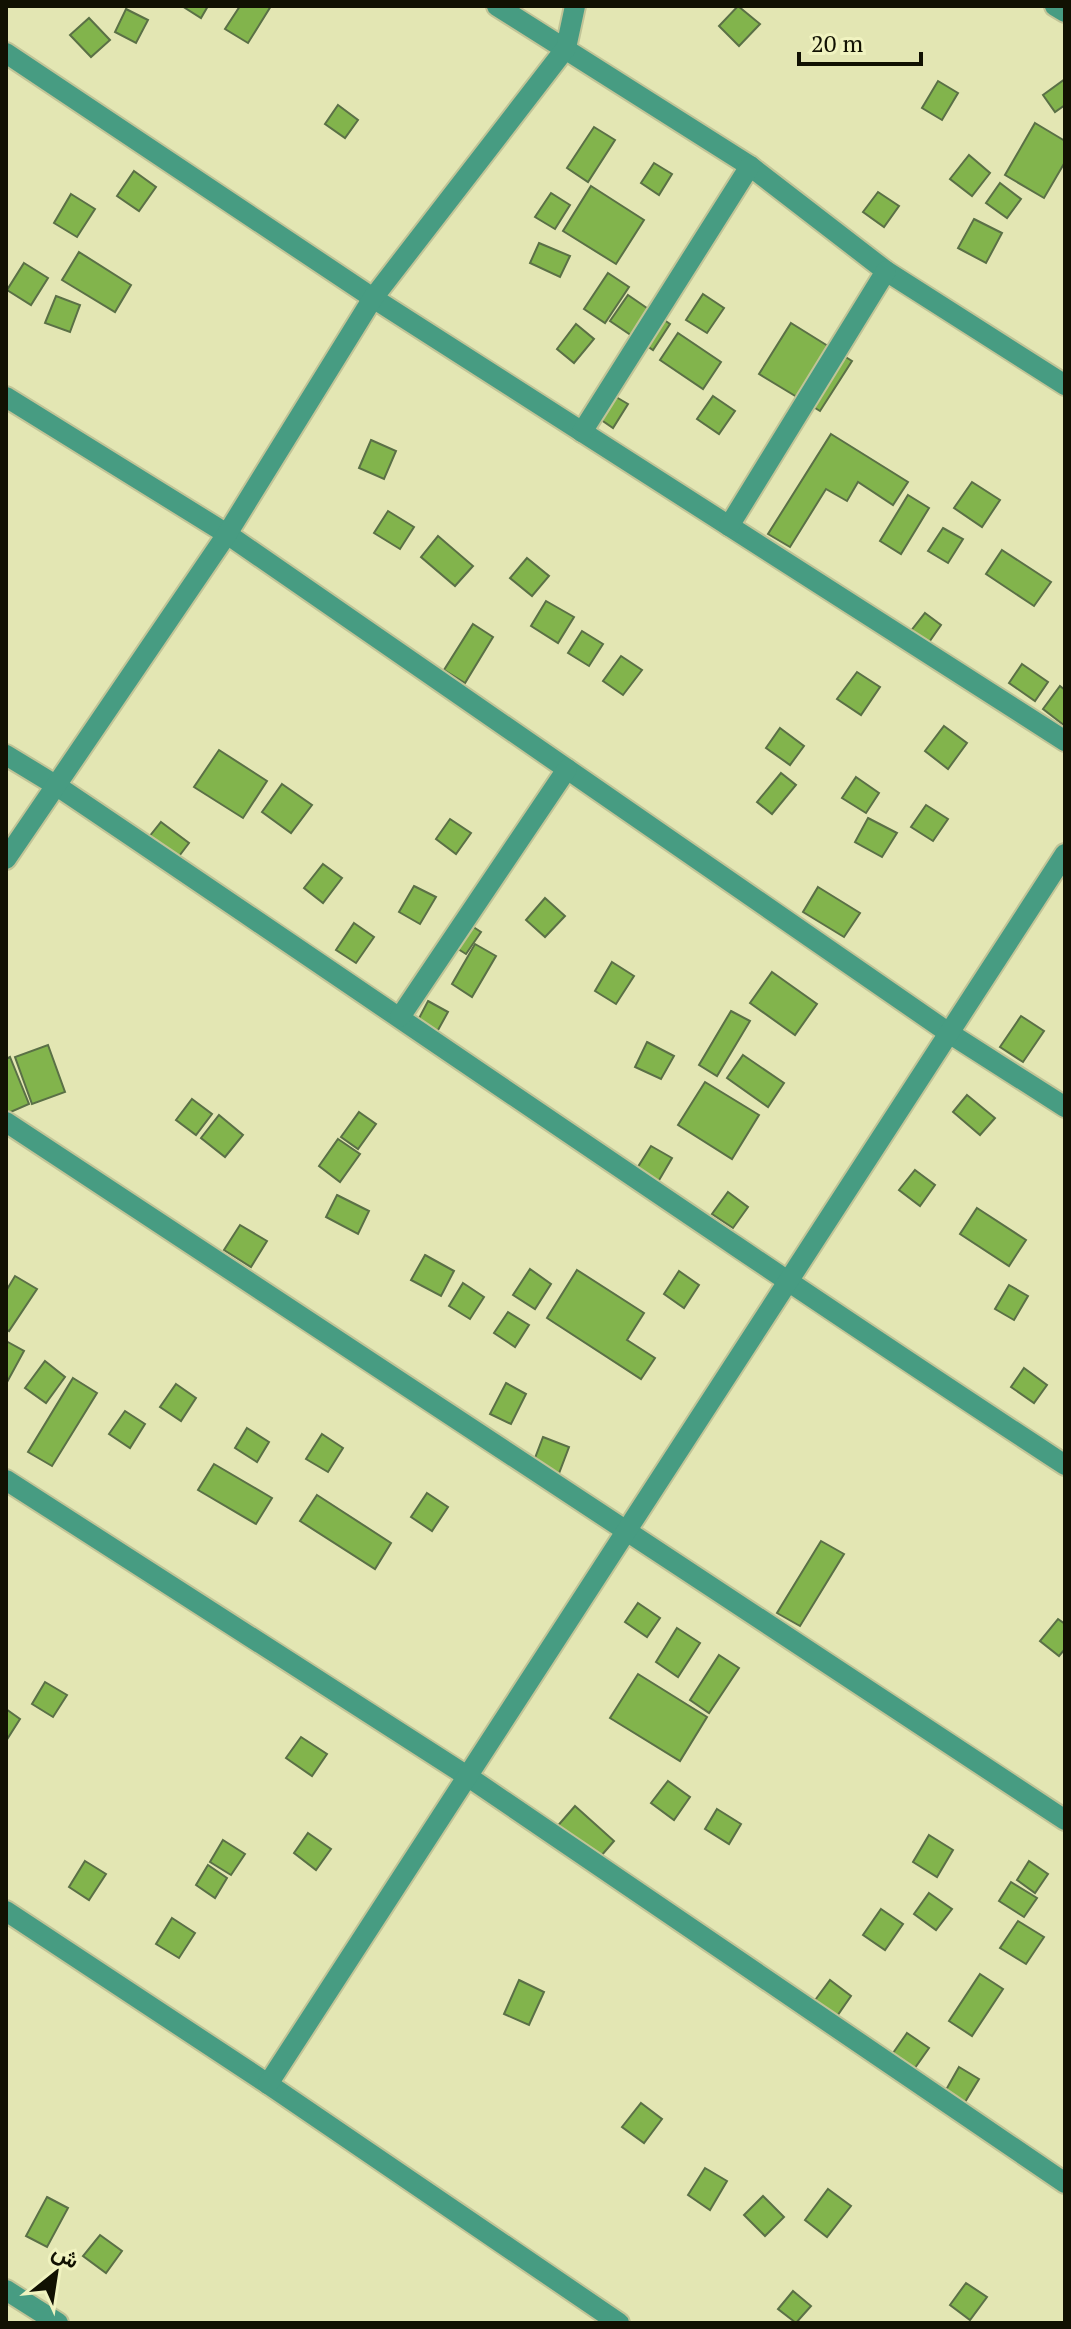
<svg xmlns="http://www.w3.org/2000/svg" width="1071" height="2329" viewBox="0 0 1071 2329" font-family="'PT Serif',Vazirmatn,serif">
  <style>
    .building { fill: #82b44c; stroke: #5a7046; stroke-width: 2 }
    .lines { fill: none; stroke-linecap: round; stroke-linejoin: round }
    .minor-casing { stroke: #c1c497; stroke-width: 24 }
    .minor { stroke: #479c82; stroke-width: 20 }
  </style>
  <rect width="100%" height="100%" fill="#e3e6b3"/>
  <g class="building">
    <path d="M182,6H208L201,18Z"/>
    <path d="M240,6H271L248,43L225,29Z"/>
    <path d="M738,6L760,24L739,46L719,26Z"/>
    <path d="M126,9L148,20L136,43L115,32Z"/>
    <path d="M89,18L110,40L91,57L70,35Z"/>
    <path d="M1065,79V105L1055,112L1043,95Z"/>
    <path d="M938,81L958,93L942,120L922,108Z"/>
    <path d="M338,105L358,120L345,138L325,124Z"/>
    <path d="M1035,123L1065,141V162L1044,198L1005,175Z"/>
    <path d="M594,127L615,140L588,182L567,168Z"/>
    <path d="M969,155L990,173L972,196L950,179Z"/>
    <path d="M654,163L672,174L659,195L641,183Z"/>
    <path d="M134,171L156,187L139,211L117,196Z"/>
    <path d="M1000,183L1021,199L1007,218L986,203Z"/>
    <path d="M591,186L644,220L616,264L563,231Z"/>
    <path d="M878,192L899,206L884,227L863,212Z"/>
    <path d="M551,193L570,205L555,229L535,217Z"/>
    <path d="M71,194L95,209L77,237L54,223Z"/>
    <path d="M974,219L1002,233L986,263L958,248Z"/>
    <path d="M539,243L570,256L560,277L530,263Z"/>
    <path d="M79,252L131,285L115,312L62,280Z"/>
    <path d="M24,263L48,278L31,305L7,290Z"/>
    <path d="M608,273L629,287L605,323L584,309Z"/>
    <path d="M703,294L724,308L707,333L686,320Z"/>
    <path d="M628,295L670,324L653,350L610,321Z"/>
    <path d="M56,296L80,305L70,332L45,323Z"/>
    <path d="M791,323L852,361L820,411L759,374Z"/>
    <path d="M576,324L594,339L574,363L557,349Z"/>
    <path d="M678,333L721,362L703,389L660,360Z"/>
    <path d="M611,394L628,404L613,428L597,417Z"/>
    <path d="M713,396L735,411L719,434L697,419Z"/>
    <path d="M831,434L908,482L893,505L858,482L847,501L826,489L790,547L768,534Z"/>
    <path d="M371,440L396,451L384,479L359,468Z"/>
    <path d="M972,482L1000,500L982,527L954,508Z"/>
    <path d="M908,495L929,508L901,554L880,541Z"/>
    <path d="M388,511L414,527L400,549L374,533Z"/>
    <path d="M943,528L963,539L948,563L928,551Z"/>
    <path d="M438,536L473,566L455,586L421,557Z"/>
    <path d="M1002,550L1051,582L1034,606L986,574Z"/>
    <path d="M527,558L549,576L532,596L510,578Z"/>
    <path d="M546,601L574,617L558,643L531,626Z"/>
    <path d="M925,613L941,625L927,645L910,632Z"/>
    <path d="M473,624L493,637L465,683L444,670Z"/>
    <path d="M582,631L603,644L589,666L568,653Z"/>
    <path d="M621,656L642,670L623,695L603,681Z"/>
    <path d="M1022,664L1048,682L1035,701L1009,683Z"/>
    <path d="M857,672L880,687L861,715L837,699Z"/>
    <path d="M1060,686L1065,690V726L1043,709Z"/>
    <path d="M944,726L967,743L948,769L925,751Z"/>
    <path d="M780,728L804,746L790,765L766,748Z"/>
    <path d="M219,750L267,781L243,818L194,787Z"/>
    <path d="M781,773L796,785L772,814L757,802Z"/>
    <path d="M856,777L879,793L866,813L842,798Z"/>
    <path d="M282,784L312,805L291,833L262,812Z"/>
    <path d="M926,805L948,819L933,841L911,827Z"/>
    <path d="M868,818L897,833L882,857L855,842Z"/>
    <path d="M450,819L471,833L456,854L436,839Z"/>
    <path d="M161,822L189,843L173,864L145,842Z"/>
    <path d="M323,864L342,878L323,903L304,888Z"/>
    <path d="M414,886L436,897L420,924L399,912Z"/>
    <path d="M818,887L860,913L844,937L803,912Z"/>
    <path d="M545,898L565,916L545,937L526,920Z"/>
    <path d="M464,921L481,932L466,954L450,944Z"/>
    <path d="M354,923L374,937L356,963L336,950Z"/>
    <path d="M475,944L496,956L472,997L452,984Z"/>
    <path d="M612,962L634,976L616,1004L595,991Z"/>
    <path d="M772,972L817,1004L795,1035L750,1003Z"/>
    <path d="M428,1001L448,1012L433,1039L414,1028Z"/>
    <path d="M731,1011L750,1021L717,1076L699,1065Z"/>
    <path d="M1021,1016L1044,1031L1023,1062L1000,1047Z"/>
    <path d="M647,1042L674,1056L661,1079L635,1067Z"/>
    <path d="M48,1045L65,1092L32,1104L15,1057Z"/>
    <path d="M743,1055L784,1083L768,1107L727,1078Z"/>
    <path d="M10,1057L29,1104L6,1114V1059Z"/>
    <path d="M705,1082L759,1115L732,1159L678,1125Z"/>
    <path d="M967,1095L995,1118L980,1135L953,1112Z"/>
    <path d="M192,1099L212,1114L196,1135L176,1120Z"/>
    <path d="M359,1112L376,1124L358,1149L341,1137Z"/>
    <path d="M219,1115L243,1135L225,1157L201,1138Z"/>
    <path d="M338,1139L360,1154L340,1182L319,1166Z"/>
    <path d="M651,1146L672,1158L658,1182L636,1170Z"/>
    <path d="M915,1170L935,1185L920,1206L899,1190Z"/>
    <path d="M728,1192L748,1207L733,1228L712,1214Z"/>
    <path d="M337,1195L369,1211L358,1234L326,1217Z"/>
    <path d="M977,1208L1026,1240L1009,1266L960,1234Z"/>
    <path d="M240,1225L267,1241L251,1267L224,1250Z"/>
    <path d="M425,1255L454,1271L441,1296L411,1280Z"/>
    <path d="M530,1269L551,1284L535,1309L513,1295Z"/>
    <path d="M577,1270L644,1313L627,1340L655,1358L641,1379L547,1318Z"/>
    <path d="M679,1271L699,1285L684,1308L664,1294Z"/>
    <path d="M15,1276L37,1289L9,1331L6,1329V1291Z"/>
    <path d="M463,1283L484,1297L470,1319L449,1306Z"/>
    <path d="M1009,1285L1028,1296L1014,1320L995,1309Z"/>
    <path d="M508,1312L529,1325L515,1347L494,1333Z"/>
    <path d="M6,1341L24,1351L6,1384Z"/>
    <path d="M45,1361L65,1377L46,1403L25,1388Z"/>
    <path d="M1024,1368L1047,1385L1034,1403L1011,1387Z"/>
    <path d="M73,1378L97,1393L52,1466L28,1452Z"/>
    <path d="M506,1383L526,1394L511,1424L490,1414Z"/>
    <path d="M176,1384L196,1398L181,1421L160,1407Z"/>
    <path d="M125,1411L145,1424L130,1448L109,1434Z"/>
    <path d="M247,1428L269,1442L257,1462L235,1448Z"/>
    <path d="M322,1434L343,1448L328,1472L306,1459Z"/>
    <path d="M543,1437L569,1447L558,1476L532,1466Z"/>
    <path d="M214,1464L272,1498L256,1524L198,1490Z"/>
    <path d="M427,1493L448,1507L432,1531L411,1517Z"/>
    <path d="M317,1495L391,1543L375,1569L300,1521Z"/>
    <path d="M821,1541L844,1554L800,1626L777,1613Z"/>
    <path d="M638,1603L660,1618L647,1637L625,1622Z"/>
    <path d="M1058,1619L1065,1624V1649L1059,1656L1040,1641Z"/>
    <path d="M677,1628L700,1643L678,1677L656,1662Z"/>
    <path d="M719,1655L739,1668L709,1713L690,1700Z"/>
    <path d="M638,1674L707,1717L680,1761L610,1718Z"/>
    <path d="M45,1682L67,1695L53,1717L32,1704Z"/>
    <path d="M6,1709L20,1719L6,1741Z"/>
    <path d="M301,1737L327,1754L312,1776L286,1758Z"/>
    <path d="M668,1781L690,1797L674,1820L651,1803Z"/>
    <path d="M575,1806L614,1841L594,1864L555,1829Z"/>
    <path d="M717,1809L741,1824L729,1844L705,1829Z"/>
    <path d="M308,1833L331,1849L316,1870L294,1853Z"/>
    <path d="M929,1835L953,1850L937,1877L913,1862Z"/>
    <path d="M223,1840L245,1854L231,1875L210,1862Z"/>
    <path d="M85,1861L106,1874L89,1900L69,1887Z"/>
    <path d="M1029,1861L1048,1874L1035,1893L1017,1880Z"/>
    <path d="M208,1865L227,1878L215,1898L196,1885Z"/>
    <path d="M1011,1882L1037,1898L1024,1917L999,1901Z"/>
    <path d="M929,1893L952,1909L936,1930L914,1914Z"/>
    <path d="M881,1909L903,1924L885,1950L863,1935Z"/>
    <path d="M172,1918L195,1933L179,1958L156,1944Z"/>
    <path d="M1018,1921L1044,1937L1026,1964L1000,1948Z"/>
    <path d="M980,1974L1003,1989L972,2036L949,2021Z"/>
    <path d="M519,1980L544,1992L529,2025L504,2014Z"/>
    <path d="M830,1980L851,1996L835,2019L813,2003Z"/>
    <path d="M907,2033L929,2048L912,2072L891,2056Z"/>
    <path d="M959,2067L979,2079L965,2102L946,2090Z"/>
    <path d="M641,2103L662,2119L644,2143L622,2127Z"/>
    <path d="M705,2168L727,2181L710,2210L688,2195Z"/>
    <path d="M828,2189L851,2206L827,2237L805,2220Z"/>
    <path d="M763,2196L784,2217L765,2236L744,2215Z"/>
    <path d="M47,2197L68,2208L47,2247L26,2236Z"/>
    <path d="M100,2235L122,2251L106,2273L83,2256Z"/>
    <path d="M966,2283L987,2297L970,2320L950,2305Z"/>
    <path d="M793,2291L811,2306L796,2323L778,2309Z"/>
  </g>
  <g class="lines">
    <defs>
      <g id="minor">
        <path d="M497,6L750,166L886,271L1065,385"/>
        <path d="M1055,6L1065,12"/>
        <path d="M6,53L373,298L1065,741"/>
        <path d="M6,397L227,534L949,1033L1065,1107"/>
        <path d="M582,432L750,166"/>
        <path d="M729,526L886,271"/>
        <path d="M6,755L57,786C393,1012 726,1243 1065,1465"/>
        <path d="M6,859L227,534L373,298L566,48L575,6"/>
        <path d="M400,1017L567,769"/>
        <path d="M6,1122L1065,1820"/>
        <path d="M6,1480L467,1776L1065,2183"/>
        <path d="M6,1911L268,2084L619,2323"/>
        <path d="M268,2084L1065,854"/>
        <path d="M6,2290L58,2323"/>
      </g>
    </defs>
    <use href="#minor" class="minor-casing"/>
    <use href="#minor" class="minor"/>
  </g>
  <rect width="1071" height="2329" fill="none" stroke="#111102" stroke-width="16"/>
  <g transform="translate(56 2273) rotate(30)" stroke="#f0f3c0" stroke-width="6" paint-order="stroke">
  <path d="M0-6L14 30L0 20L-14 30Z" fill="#111102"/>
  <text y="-12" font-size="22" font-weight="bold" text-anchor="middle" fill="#111102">ش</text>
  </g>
  <path d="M799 52v12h122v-12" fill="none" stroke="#111102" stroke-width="4"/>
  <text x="811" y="52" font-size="24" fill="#111102" stroke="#f0f3c0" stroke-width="6" paint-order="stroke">20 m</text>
</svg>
